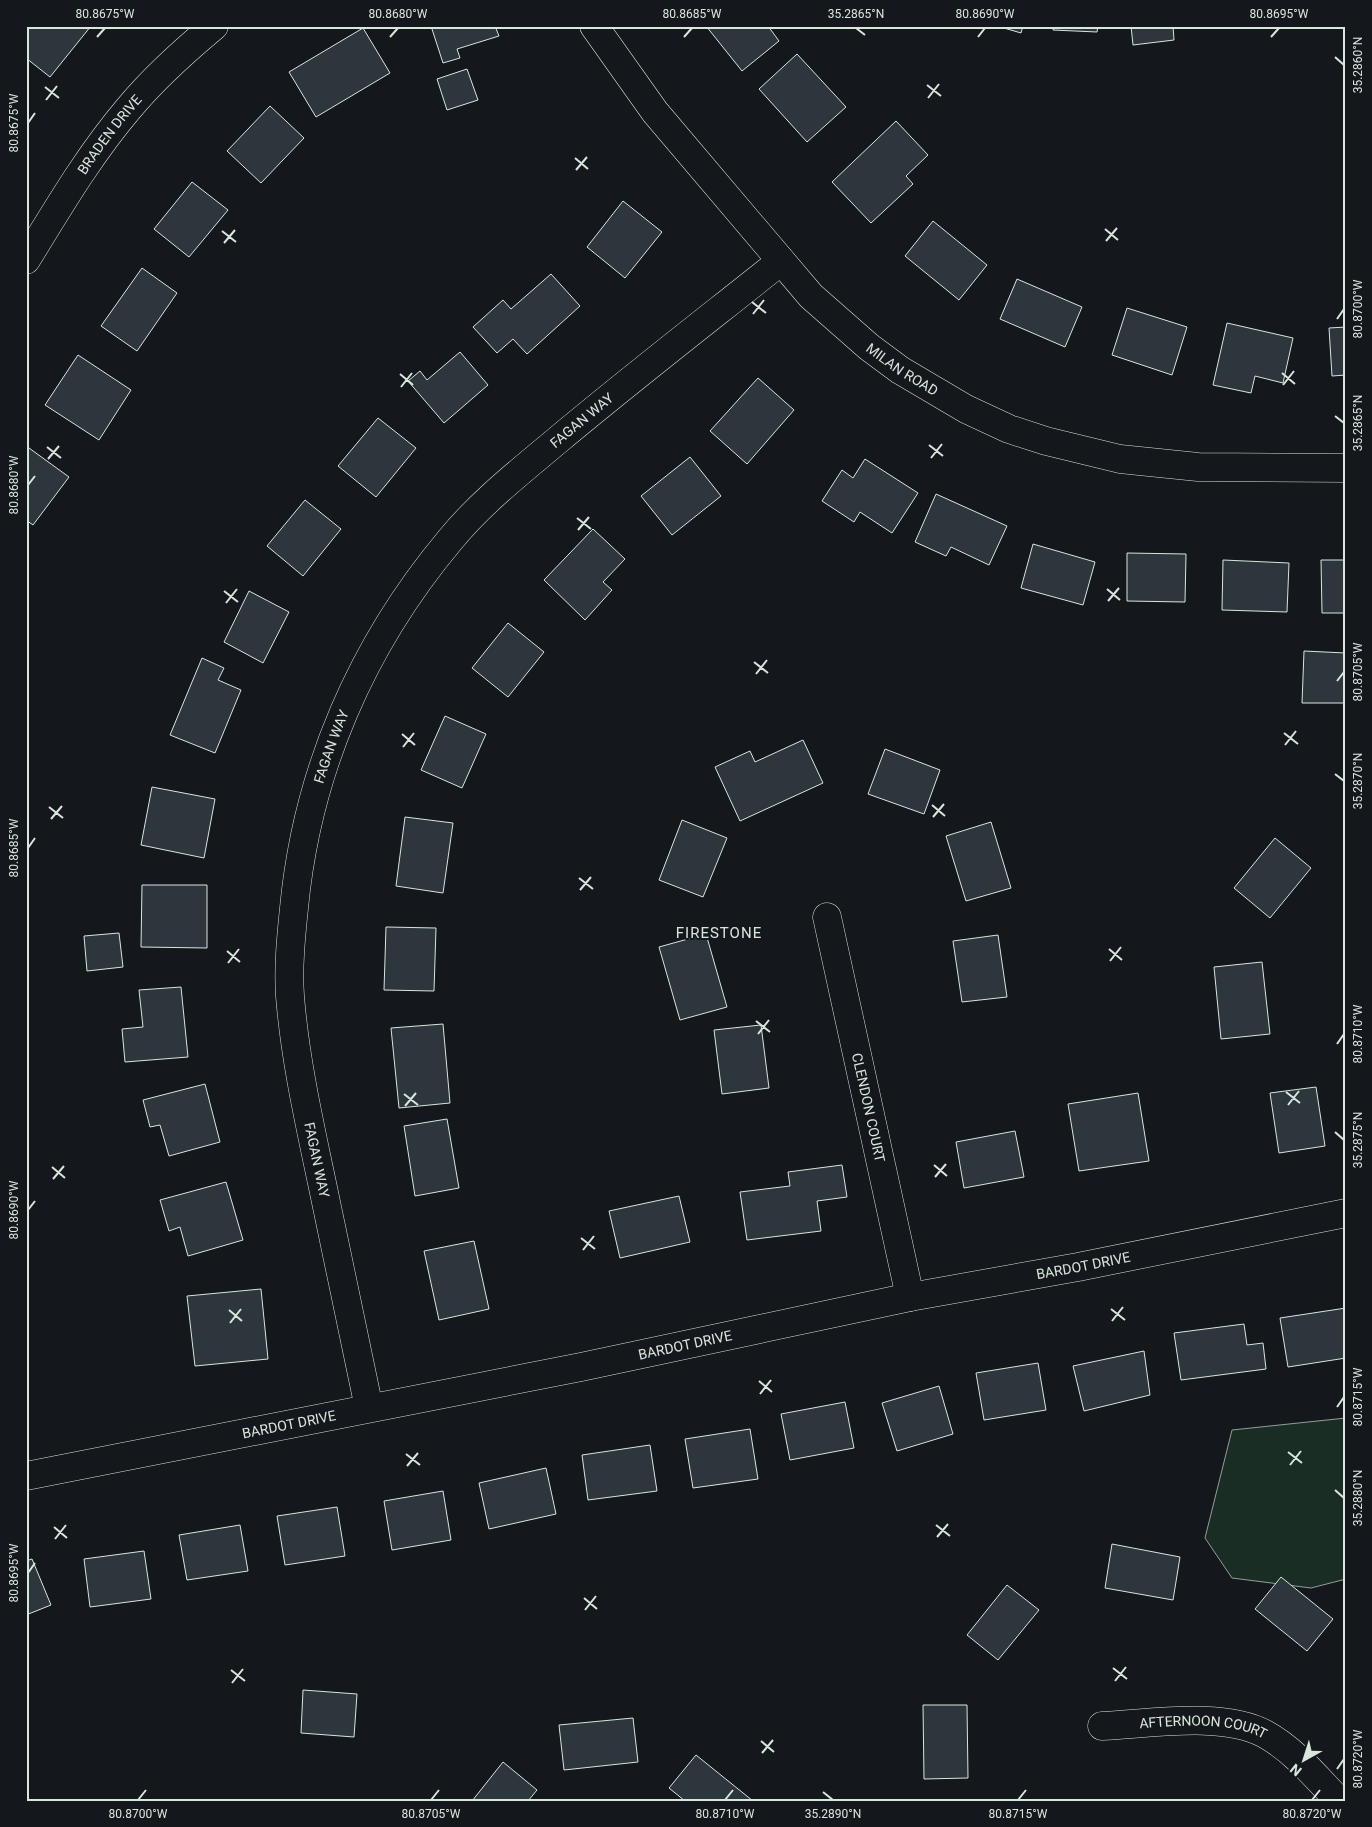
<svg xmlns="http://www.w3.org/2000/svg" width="1372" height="1827" viewBox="0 0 1372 1827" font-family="Roboto,sans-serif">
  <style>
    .green { fill: #1a2d24; stroke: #939e99 }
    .building { fill: #2c363c; stroke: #d8e6dc }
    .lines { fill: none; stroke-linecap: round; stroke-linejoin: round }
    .street-casing { stroke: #d8e6dc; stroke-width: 29 }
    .street { stroke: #14181c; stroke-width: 28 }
    .ticks { fill: none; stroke: #d8e6dc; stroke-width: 2 }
    .labels { text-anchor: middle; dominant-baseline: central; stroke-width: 4; stroke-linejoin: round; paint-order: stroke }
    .street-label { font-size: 14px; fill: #d8e6dc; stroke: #14181c }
    .neighbourhood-label { font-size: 15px; letter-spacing: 1px; fill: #d8e6dc; stroke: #14181c }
    .neatline { fill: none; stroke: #d8e6dc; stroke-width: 2 }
    .ticks-label { font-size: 12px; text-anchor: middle; fill: #d8e6dc }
  </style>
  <rect width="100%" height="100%" fill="#14181c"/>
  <path class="green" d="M1346,1418V1579L1311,1588L1232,1578L1205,1538L1232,1430Z"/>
  <g class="building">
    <path d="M26,26H91L50,77L26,58Z"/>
    <path d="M431,26H495L499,36L457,49L460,58L443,63Z"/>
    <path d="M706,26H768L779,41L742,71Z"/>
    <path d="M997,26H1023L1021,33Z"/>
    <path d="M1053,26H1098L1097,32L1053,30Z"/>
    <path d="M1131,26H1173L1174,40L1133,45Z"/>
    <path d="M363,28L390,73L316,117L289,72Z"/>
    <path d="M797,54L846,107L807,142L759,89Z"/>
    <path d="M467,69L478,100L447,110L437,79Z"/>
    <path d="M270,106L304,138L261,183L227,151Z"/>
    <path d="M896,121L928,155L906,176L913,184L871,223L832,182Z"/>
    <path d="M192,182L228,210L189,257L154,229Z"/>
    <path d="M623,201L662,232L625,278L587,247Z"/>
    <path d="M933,221L987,265L959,300L905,256Z"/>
    <path d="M142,268L177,293L137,351L101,326Z"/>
    <path d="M551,274L580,306L527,354L513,339L497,353L473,327L503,300L511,309Z"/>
    <path d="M1017,279L1082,307L1065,347L1000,319Z"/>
    <path d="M1127,308L1187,327L1172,375L1112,355Z"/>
    <path d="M1227,323L1293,338L1283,383L1255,376L1251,393L1213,385Z"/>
    <path d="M1346,327V375L1332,376L1329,328Z"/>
    <path d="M460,352L488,385L444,423L408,381L420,371L427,380Z"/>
    <path d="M78,355L131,390L99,440L45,405Z"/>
    <path d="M758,378L794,410L747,464L710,431Z"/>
    <path d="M378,418L416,448L376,497L338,466Z"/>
    <path d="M29,448L69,477L33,525L26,520V452Z"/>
    <path d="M690,457L721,496L672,535L641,496Z"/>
    <path d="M865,459L918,493L892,533L860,512L854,522L822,501L842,470L853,478Z"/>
    <path d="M936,494L1007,526L989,565L951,547L946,556L915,542Z"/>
    <path d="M305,500L341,529L303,576L267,546Z"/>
    <path d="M593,529L625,559L603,582L612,590L585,620L544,580Z"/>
    <path d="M1033,544L1095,562L1083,605L1021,588Z"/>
    <path d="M1127,553L1186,554L1185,602L1127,601Z"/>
    <path d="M1223,560L1289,563L1287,612L1222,610Z"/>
    <path d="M1321,560H1346V613H1322Z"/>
    <path d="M249,591L289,612L263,663L224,642Z"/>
    <path d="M508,623L544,652L508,697L472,668Z"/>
    <path d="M1304,651L1346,653V703H1302Z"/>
    <path d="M202,658L224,668L218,680L241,690L215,753L170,735Z"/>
    <path d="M445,716L486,734L462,788L421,770Z"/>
    <path d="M803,740L823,783L740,821L715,767L750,751L755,762Z"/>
    <path d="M885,749L940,770L924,814L868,794Z"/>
    <path d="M152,787L215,799L204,858L141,845Z"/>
    <path d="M405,817L453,823L443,893L396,886Z"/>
    <path d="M682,820L727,838L703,897L659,880Z"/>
    <path d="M991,822L1011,888L966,901L946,836Z"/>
    <path d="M1275,838L1311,868L1270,918L1234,888Z"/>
    <path d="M142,885H207V948L141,947Z"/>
    <path d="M386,927L436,928L434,991L384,990Z"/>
    <path d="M119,933L123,967L87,971L84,936Z"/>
    <path d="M706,934L727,1007L680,1020L659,947Z"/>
    <path d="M998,935L1007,997L962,1002L953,941Z"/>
    <path d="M1262,962L1270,1034L1221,1039L1214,967Z"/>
    <path d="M181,987L188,1057L125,1062L122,1029L143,1027L139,990Z"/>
    <path d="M443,1024L450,1103L399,1108L391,1028Z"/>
    <path d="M761,1025L769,1088L722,1094L714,1030Z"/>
    <path d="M205,1084L220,1142L169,1156L160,1125L150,1127L143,1100Z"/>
    <path d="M1316,1087L1325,1146L1279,1153L1270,1093Z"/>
    <path d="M1138,1093L1149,1161L1079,1171L1068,1104Z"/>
    <path d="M447,1119L459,1188L415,1196L404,1126Z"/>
    <path d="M1015,1131L1024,1177L964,1188L956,1142Z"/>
    <path d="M842,1165L847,1197L817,1201L821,1231L747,1240L740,1192L790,1186L788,1172Z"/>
    <path d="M226,1182L243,1240L188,1256L180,1227L169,1231L160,1200Z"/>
    <path d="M679,1196L690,1242L620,1258L609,1211Z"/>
    <path d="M474,1241L489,1309L439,1320L424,1251Z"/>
    <path d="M261,1289L268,1359L195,1366L187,1296Z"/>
    <path d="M1346,1308V1358L1288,1367L1280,1318Z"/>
    <path d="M1244,1324L1247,1345L1263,1343L1266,1369L1181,1380L1174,1333Z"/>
    <path d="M1144,1351L1150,1395L1084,1411L1073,1366Z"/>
    <path d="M1038,1363L1046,1410L984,1420L976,1373Z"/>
    <path d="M939,1386L953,1434L897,1451L882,1403Z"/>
    <path d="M845,1402L854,1448L790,1460L781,1414Z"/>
    <path d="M750,1429L758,1479L693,1488L685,1439Z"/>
    <path d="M650,1445L657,1491L588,1500L582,1455Z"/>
    <path d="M546,1468L556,1514L489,1529L479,1483Z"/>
    <path d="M443,1491L451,1540L392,1550L384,1501Z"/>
    <path d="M337,1507L345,1556L285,1565L277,1516Z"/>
    <path d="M240,1525L248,1571L187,1580L179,1535Z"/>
    <path d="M1112,1544L1180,1557L1173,1600L1105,1588Z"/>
    <path d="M144,1551L151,1599L90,1607L84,1559Z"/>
    <path d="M32,1559L51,1605L26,1615V1561Z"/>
    <path d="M1281,1577L1333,1619L1307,1651L1255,1609Z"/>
    <path d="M1007,1585L1039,1610L998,1660L967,1635Z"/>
    <path d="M303,1690L357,1694L354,1737L301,1733Z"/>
    <path d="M923,1705H967L968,1778L924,1779Z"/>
    <path d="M633,1718L638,1762L564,1770L559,1725Z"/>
    <path d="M696,1755L753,1801H685L669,1788Z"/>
    <path d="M503,1762L537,1790L528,1801H472Z"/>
  </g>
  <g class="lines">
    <defs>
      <g id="street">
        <path id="s1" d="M594,26L655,112L811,296L869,347L900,370L966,409L1009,429L1046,441L1120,459L1198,467L1346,468"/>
        <path id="s2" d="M26,260C58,208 89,155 129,108C154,78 184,51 214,26"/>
        <path id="s3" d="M827,917L910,1297"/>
        <path id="s4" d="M369,1408C353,1333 337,1258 322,1183C309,1121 295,1059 290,996C288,967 291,937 294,908C307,771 362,645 450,540C481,502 521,471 559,439C632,378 707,320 781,261"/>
        <path id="s5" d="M26,1476L581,1367L910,1297L1078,1267L1346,1213"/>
        <path id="s6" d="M1102,1726C1149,1724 1223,1711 1265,1734C1294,1750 1316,1777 1339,1801"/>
      </g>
    </defs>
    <use href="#street" class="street-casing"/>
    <use href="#street" class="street"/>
  </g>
  <path class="ticks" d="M856,28L865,35M97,37L105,28M390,37L398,28M684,37L692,28M978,37L985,28M1271,37L1279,28M1335,57L1344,65M927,85L941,96M45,87L59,98M928,98L939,84M46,100L57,86M28,123L35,113M575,158L588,169M576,170L587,157M1105,229L1118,240M222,231L236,242M1106,241L1117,228M224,243L235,230M752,302L766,313M753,314L764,300M1337,319L1344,309M1282,373L1295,384M400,374L413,385M1283,385L1294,371M401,387L412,373M1335,416L1344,423M929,445L943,456M47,447L61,458M931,458L942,444M48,459L59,446M28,485L35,476M577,518L591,529M578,530L589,517M1107,589L1120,600M224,591L238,602M1108,601L1119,588M226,603L237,589M754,662L768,673M756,674L767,660M1337,681L1344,672M1284,733L1298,744M402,734L415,745M1285,745L1296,731M403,747L414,733M1335,774L1344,781M932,805L945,816M49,807L63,818M933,817L944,804M51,819L62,806M28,848L35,838M579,878L593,889M580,890L591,877M1109,949L1122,960M227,951L240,962M1110,961L1121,947M228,963L239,949M756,1021L770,1032M758,1034L769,1020M1337,1044L1344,1034M1286,1092L1300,1103M404,1094L418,1105M1288,1105L1299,1091M405,1106L416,1093M1335,1132L1344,1140M934,1165L947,1176M52,1167L65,1178M935,1177L946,1164M53,1179L64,1166M28,1210L35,1201M581,1238L595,1249M583,1250L594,1236M1111,1309L1125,1320M229,1310L242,1321M1112,1321L1123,1307M230,1323L241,1309M759,1381L772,1392M760,1394L771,1380M1337,1407L1344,1397M1288,1452L1302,1463M406,1454L420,1465M1290,1465L1301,1451M407,1466L418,1453M1335,1490L1344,1498M936,1525L950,1536M54,1527L67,1538M937,1537L948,1524M55,1539L66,1525M28,1573L35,1563M584,1598L597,1609M585,1610L596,1596M1113,1668L1127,1679M231,1670L245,1681M1115,1681L1126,1667M232,1683L243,1669M761,1741L774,1752M762,1753L773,1740M1337,1769L1344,1759M823,1792L833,1800M138,1800L146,1790M431,1800L439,1790M725,1800L733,1790M1018,1800L1026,1790M1312,1800L1320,1790"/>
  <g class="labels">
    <g class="street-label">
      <text stroke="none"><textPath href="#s2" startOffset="151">BRADEN DRIVE</textPath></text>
      <text stroke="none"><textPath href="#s1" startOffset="464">MILAN ROAD</textPath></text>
      <text stroke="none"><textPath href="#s4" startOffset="1092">FAGAN WAY</textPath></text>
      <text stroke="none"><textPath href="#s4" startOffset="674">FAGAN WAY</textPath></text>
      <text stroke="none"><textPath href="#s3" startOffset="195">CLENDON COURT</textPath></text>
      <text transform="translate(317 1160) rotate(78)">FAGAN WAY</text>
      <text stroke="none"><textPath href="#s5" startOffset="1078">BARDOT DRIVE</textPath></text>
      <text stroke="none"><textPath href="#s5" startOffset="672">BARDOT DRIVE</textPath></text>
      <text stroke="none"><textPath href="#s5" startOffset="268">BARDOT DRIVE</textPath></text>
      <text stroke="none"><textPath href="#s6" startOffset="102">AFTERNOON COURT</textPath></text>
    </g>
    <g class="neighbourhood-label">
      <text x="719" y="933">FIRESTONE</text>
    </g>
  </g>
  <rect width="1372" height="1827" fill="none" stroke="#14181c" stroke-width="55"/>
  <g transform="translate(1304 1760) rotate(219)" stroke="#14181c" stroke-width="4" paint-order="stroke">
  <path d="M0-4L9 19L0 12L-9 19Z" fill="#d8e6dc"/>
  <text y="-8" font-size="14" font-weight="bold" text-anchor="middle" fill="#d8e6dc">N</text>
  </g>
  <rect x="28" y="28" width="1316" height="1772" class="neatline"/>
  <g class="ticks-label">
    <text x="105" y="18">80.8675°W</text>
    <text x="398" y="18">80.8680°W</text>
    <text x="692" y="18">80.8685°W</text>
    <text x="856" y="18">35.2865°N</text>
    <text x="985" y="18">80.8690°W</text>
    <text x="1279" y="18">80.8695°W</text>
    <text transform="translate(1358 65) rotate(-90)" y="4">35.2860°N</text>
    <text transform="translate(14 123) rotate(-90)" y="4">80.8675°W</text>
    <text transform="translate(1358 309) rotate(-90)" y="4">80.8700°W</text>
    <text transform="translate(1358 423) rotate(-90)" y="4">35.2865°N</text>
    <text transform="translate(14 485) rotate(-90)" y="4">80.8680°W</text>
    <text transform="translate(1358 672) rotate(-90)" y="4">80.8705°W</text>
    <text transform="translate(1358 781) rotate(-90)" y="4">35.2870°N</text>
    <text transform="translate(14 848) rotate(-90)" y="4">80.8685°W</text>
    <text transform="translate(1358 1034) rotate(-90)" y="4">80.8710°W</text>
    <text transform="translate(1358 1140) rotate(-90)" y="4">35.2875°N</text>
    <text transform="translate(14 1210) rotate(-90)" y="4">80.8690°W</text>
    <text transform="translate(1358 1397) rotate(-90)" y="4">80.8715°W</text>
    <text transform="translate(1358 1498) rotate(-90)" y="4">35.2880°N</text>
    <text transform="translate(14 1573) rotate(-90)" y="4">80.8695°W</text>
    <text transform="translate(1358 1759) rotate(-90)" y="4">80.8720°W</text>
    <text x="138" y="1818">80.8700°W</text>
    <text x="431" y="1818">80.8705°W</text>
    <text x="725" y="1818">80.8710°W</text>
    <text x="833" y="1818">35.2890°N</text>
    <text x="1018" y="1818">80.8715°W</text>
    <text x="1312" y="1818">80.8720°W</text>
  </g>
</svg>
